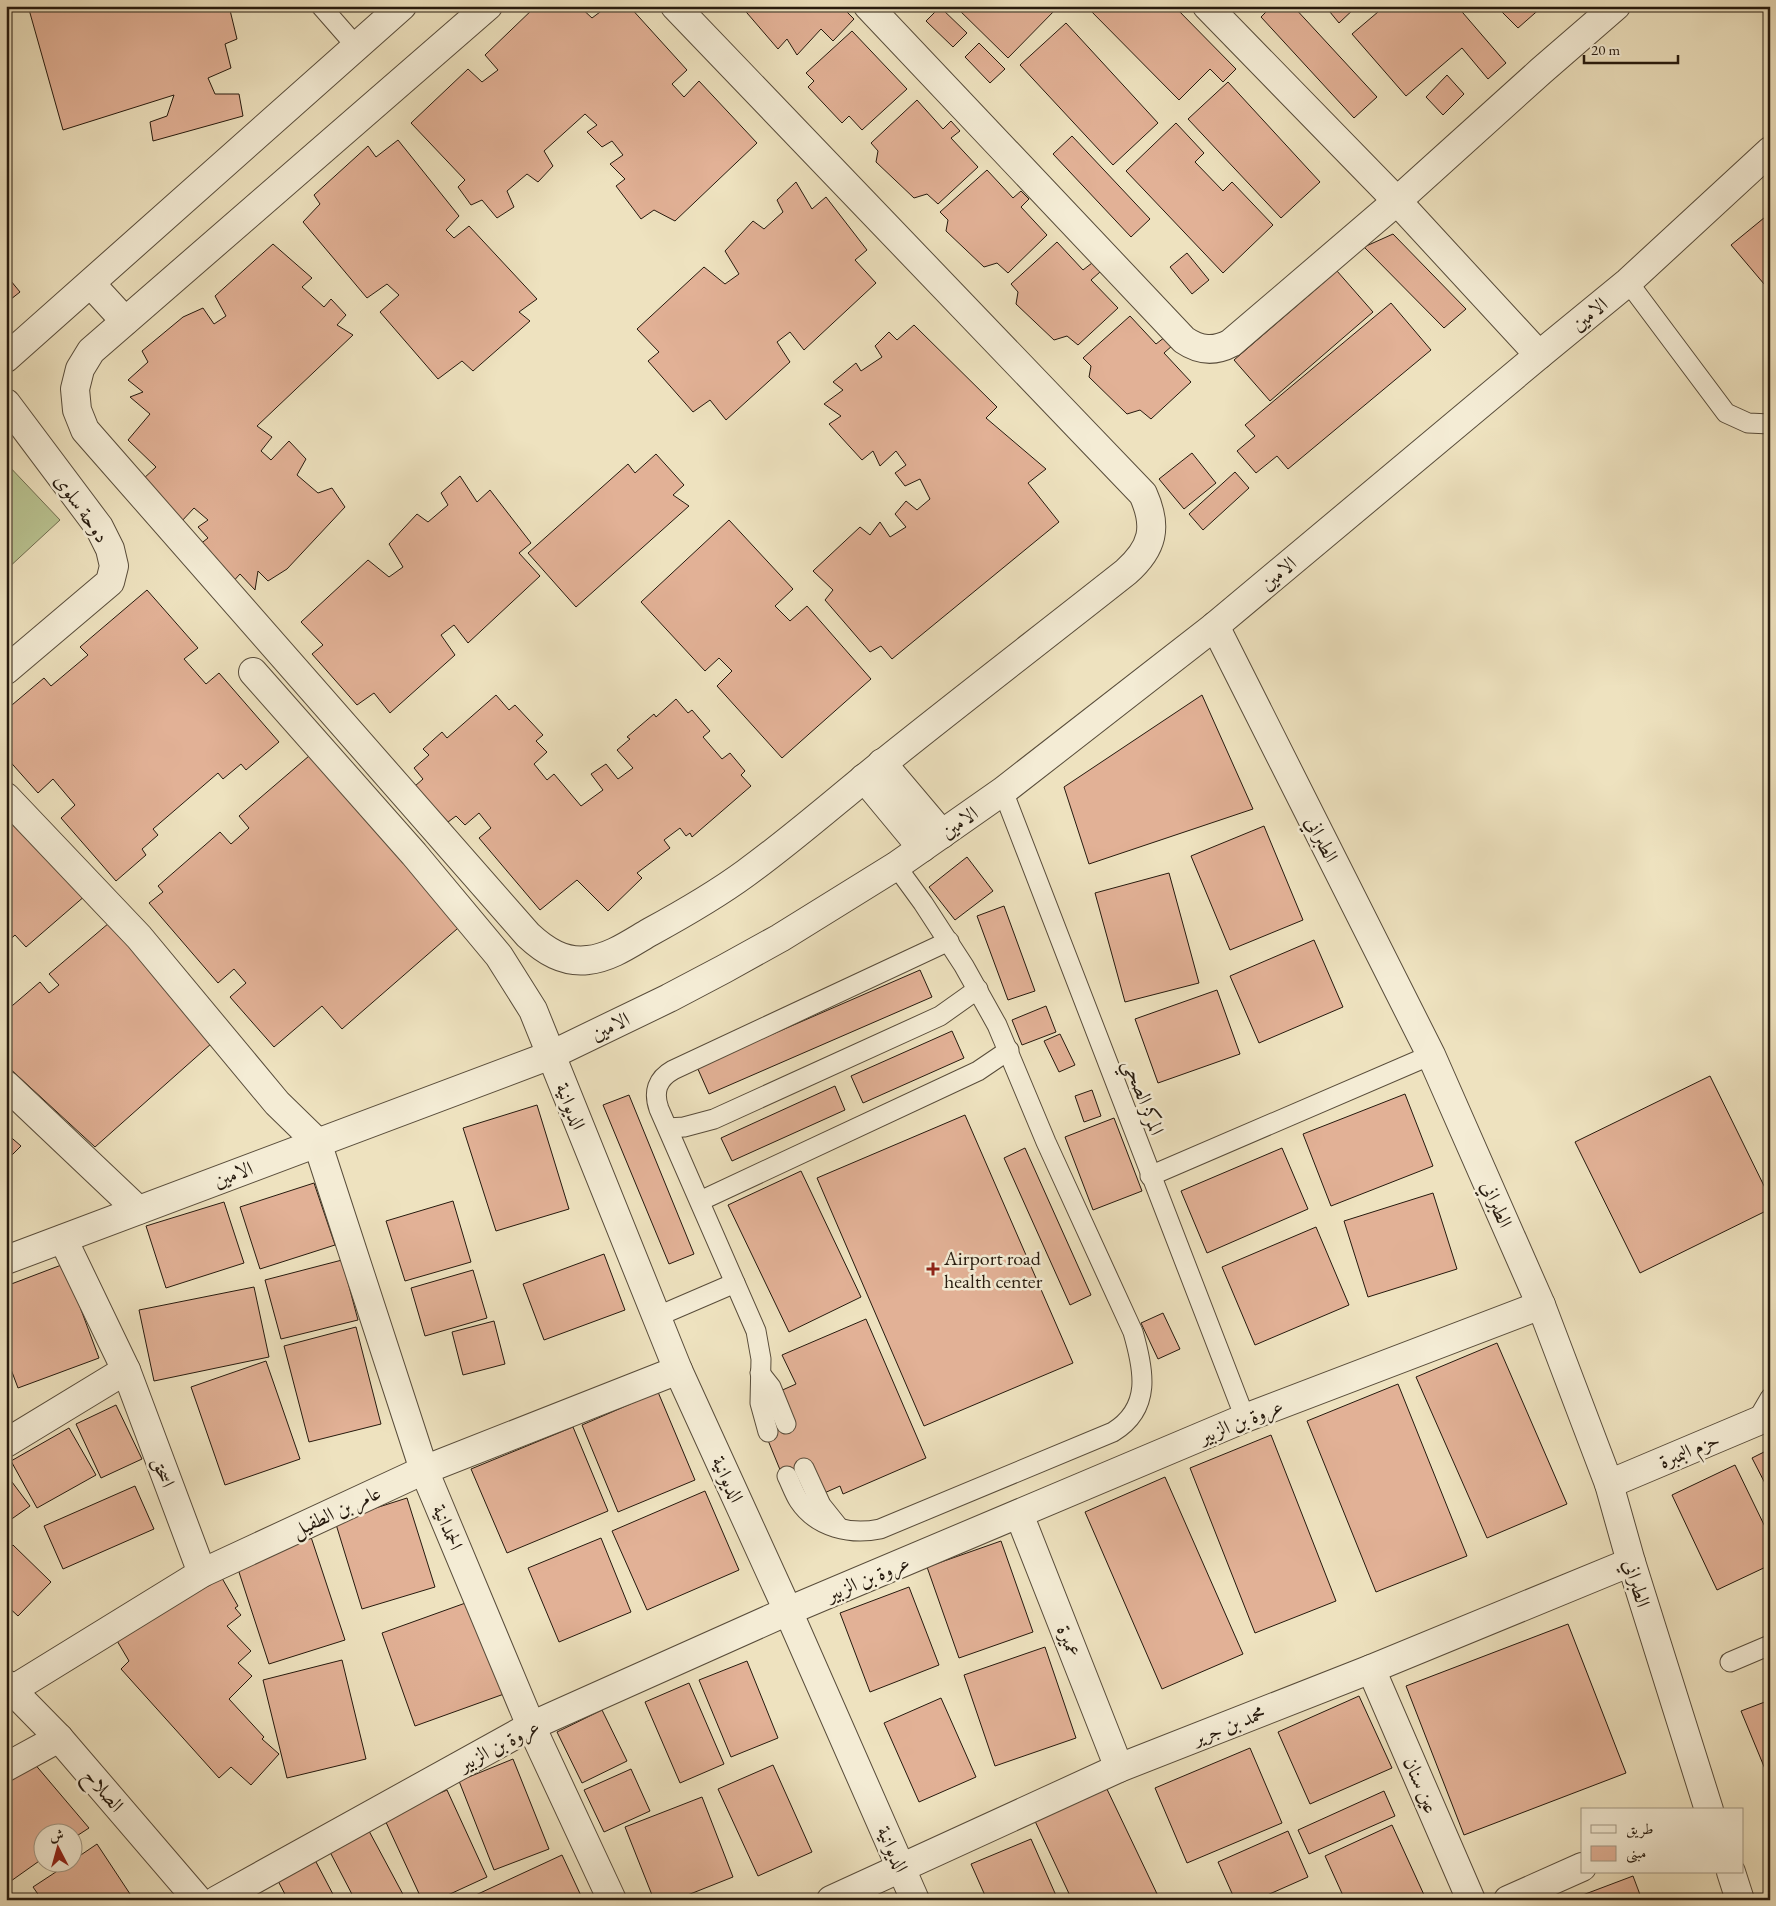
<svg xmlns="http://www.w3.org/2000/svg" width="1776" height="1906" viewBox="0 0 1776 1906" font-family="'EB Garamond',Amiri,serif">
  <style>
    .green { fill: #b9c391; stroke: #706e50 }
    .building { fill: #e2b196; stroke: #261a0e }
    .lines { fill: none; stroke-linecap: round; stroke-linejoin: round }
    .lane-casing { stroke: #584c3a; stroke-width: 21 }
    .street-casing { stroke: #584c3a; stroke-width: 30 }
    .lane { stroke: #f4ecd5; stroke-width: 19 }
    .street { stroke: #f4ecd5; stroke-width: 28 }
    .poi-dot { fill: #8f2418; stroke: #f4ecd5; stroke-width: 2 }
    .labels { text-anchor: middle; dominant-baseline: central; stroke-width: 5; stroke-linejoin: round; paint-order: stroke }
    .street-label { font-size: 20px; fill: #261a0e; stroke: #f4ecd5 }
    .poi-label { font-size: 20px; fill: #261a0e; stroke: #f4ecd5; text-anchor: start }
  </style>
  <rect width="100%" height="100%" fill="#eee2bf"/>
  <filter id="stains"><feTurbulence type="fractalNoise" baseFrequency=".004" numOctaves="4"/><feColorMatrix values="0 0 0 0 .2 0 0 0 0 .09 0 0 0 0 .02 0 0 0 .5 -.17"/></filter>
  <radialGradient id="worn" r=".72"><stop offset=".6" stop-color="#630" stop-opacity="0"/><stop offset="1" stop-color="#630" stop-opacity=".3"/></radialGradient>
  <path class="green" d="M6,463L60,520L6,570Z"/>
  <g class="building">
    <path d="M28,6H229L237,39L225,44L231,68L208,78L215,94H239L243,116L153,141L150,122L167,116L174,95L63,130Z"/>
    <path d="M536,6L549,8L579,6L592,18L608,6H629L687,70L672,84L684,97L699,81L757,143L675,221L654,210L641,219L616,186L625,179L610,164L623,155L612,141L602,147L587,132L597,125L585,114L544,151L553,166L538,182L527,174L507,191L514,207L497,218L482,200L471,205L458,187L465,180L411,123L468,69L482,82L498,70L485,55Z"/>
    <path d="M741,6H841L854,19L833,41L821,29L797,55L787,39L778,49Z"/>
    <path d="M955,6H1053L1056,9L1008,58Z"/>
    <path d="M1086,6H1174L1236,69L1223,82L1210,69L1179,100Z"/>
    <path d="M1272,6H1293L1377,97L1354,118L1261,17Z"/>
    <path d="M1325,6H1357L1339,23Z"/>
    <path d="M1385,6H1457L1506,63L1488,79L1462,48L1406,96L1352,34Z"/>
    <path d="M1496,6H1543L1518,28Z"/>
    <path d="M940,7L967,33L953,47L926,21Z"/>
    <path d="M1066,23L1158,123L1113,165L1020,65Z"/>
    <path d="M852,31L907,89L862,130L849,116L842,123L808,87L814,81L806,73Z"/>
    <path d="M979,43L1005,69L990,83L965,57Z"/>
    <path d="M1447,75L1464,94L1443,115L1426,97Z"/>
    <path d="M1228,82L1320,182L1281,218L1188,119Z"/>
    <path d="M917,100L943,129L951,121L960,131L951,138L978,167L938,204L927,194L914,198L876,162L878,151L871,143Z"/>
    <path d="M1176,123L1204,153L1195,162L1223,191L1232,182L1273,225L1223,273L1126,171Z"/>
    <path d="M1072,136L1150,219L1131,237L1053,154Z"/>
    <path d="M398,140L459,216L446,230L454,238L469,226L537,299L519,312L530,321L473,371L462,361L438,379L380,312L399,295L387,284L367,298L303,222L320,204L314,195L368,146L376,157Z"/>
    <path d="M987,170L1013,198L1021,191L1029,199L1021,207L1047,235L1008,273L997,263L984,267L946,231L948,220L940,212Z"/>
    <path d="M796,182L812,209L826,197L867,250L855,260L876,283L804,350L790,332L777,342L790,362L726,420L710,400L693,412L648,361L659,352L637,329L704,267L725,284L739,274L725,251L753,221L764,229L783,212L777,200Z"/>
    <path d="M1770,213V291L1731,245Z"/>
    <path d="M1393,234L1466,309L1444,328L1364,247Z"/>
    <path d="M1057,242L1083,270L1092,263L1100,272L1091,280L1118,308L1078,345L1067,336L1054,340L1016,304L1018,292L1011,284Z"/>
    <path d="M273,244L312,278L302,287L324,307L331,299L346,315L337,325L353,335L257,426L272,437L261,451L271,460L289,441L306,459L297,475L318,493L332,488L345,507L287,569L268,581L258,571L255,590L240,574L230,585L199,545L208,538L198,527L208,520L194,508L180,523L142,480L156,467L128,440L150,414L130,397L143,392L128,380L148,362L142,351L183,317L203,308L214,324L226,316L215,296Z"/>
    <path d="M1187,253L1209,280L1192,294L1170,267Z"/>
    <path d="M1337,271L1373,312L1270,401L1234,360Z"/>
    <path d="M6,275L20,292L6,303Z"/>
    <path d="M1391,303L1431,350L1288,469L1277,456L1256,473L1237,451L1255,436L1245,425Z"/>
    <path d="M1130,316L1156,344L1165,337L1173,345L1164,353L1191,382L1151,419L1140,410L1127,414L1089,377L1091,366L1083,358Z"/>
    <path d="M914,325L997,407L986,418L1046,469L1028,483L1059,522L892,659L881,646L870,652L825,600L833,590L813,571L860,527L870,535L880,522L890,537L906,527L895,514L906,501L917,510L930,499L920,479L905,486L895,473L906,465L896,451L880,466L873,451L862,460L829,424L841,416L824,404L843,390L833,382L856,363L861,371L882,357L875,346L889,332L897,340Z"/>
    <path d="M1192,453L1216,483L1184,509L1159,479Z"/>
    <path d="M656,454L684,485L673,495L689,506L576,607L528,553L628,464L635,473Z"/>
    <path d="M1235,472L1249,488L1203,530L1189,514Z"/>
    <path d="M460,476L477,502L490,490L531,543L519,553L540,576L468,643L454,625L441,635L455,655L390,713L374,693L357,705L312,654L323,645L301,622L368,560L389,577L403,567L389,544L417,514L428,522L448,505L441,493Z"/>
    <path d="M729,520L793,589L775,606L790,621L807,606L871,679L782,758L717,686L732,671L719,658L705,671L641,602Z"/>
    <path d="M147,590L198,648L184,659L206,684L219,673L279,742L246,770L241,764L223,779L218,773L153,829L158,835L142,849L146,855L116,881L61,818L75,805L53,779L38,793L6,757V710L44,678L51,686L88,655L80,647Z"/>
    <path d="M496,695L509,710L515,705L543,735L536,741L547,752L534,764L547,780L554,774L581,806L603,790L591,774L606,764L618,779L633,768L617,750L630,739L627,737L654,714L656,717L676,699L688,713L692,710L710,731L703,737L722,759L730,753L745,771L741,775L751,786L692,837L690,833L686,836L680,828L664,840L670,848L637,873L642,878L608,911L577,880L540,910L479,838L491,828L479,813L465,825L456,816L448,822L415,786L423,779L414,768L429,755L423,749L442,732L447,738Z"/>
    <path d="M1202,695L1253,809L1089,864L1064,787Z"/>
    <path d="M316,750L465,922L342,1029L322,1006L274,1047L230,997L246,983L234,969L218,983L149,903L163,892L158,886L220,832L231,844L249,828L239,816Z"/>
    <path d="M6,803L86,895L26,947L15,935L6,943Z"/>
    <path d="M1264,826L1303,920L1230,950L1191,856Z"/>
    <path d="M967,857L993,891L955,920L929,887Z"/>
    <path d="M1169,873L1199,983L1125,1002L1095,893Z"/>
    <path d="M1004,906L1035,991L1008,1000L977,916Z"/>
    <path d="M109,923L212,1043L95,1147L6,1065V1011L40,982L49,993L59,985L49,974Z"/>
    <path d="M1314,940L1343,1007L1259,1043L1230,976Z"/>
    <path d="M920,970L932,997L709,1094L697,1067Z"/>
    <path d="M1217,990L1240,1054L1158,1083L1135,1019Z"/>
    <path d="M1046,1006L1056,1032L1022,1045L1012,1020Z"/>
    <path d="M952,1031L964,1058L863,1103L851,1076Z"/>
    <path d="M1060,1034L1075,1065L1059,1072L1044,1041Z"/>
    <path d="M1710,1076L1770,1198V1209L1640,1273L1575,1142Z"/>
    <path d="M835,1086L845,1110L732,1161L721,1138Z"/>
    <path d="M1092,1090L1101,1116L1084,1122L1075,1096Z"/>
    <path d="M1405,1094L1433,1166L1331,1206L1303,1134Z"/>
    <path d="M629,1095L694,1254L669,1264L603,1105Z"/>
    <path d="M537,1105L569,1209L496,1231L463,1128Z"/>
    <path d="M965,1115L1073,1363L924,1426L817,1178Z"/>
    <path d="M1114,1118L1142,1191L1093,1210L1065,1137Z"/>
    <path d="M6,1133L21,1146L6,1161Z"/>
    <path d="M1025,1148L1091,1295L1070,1305L1004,1158Z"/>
    <path d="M1282,1148L1308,1209L1207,1253L1181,1191Z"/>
    <path d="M801,1171L861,1297L789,1332L728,1205Z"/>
    <path d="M314,1183L335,1245L260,1269L240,1207Z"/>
    <path d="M1433,1193L1457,1269L1368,1297L1344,1221Z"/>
    <path d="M453,1201L471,1262L405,1281L386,1221Z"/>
    <path d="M224,1202L244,1263L166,1288L146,1226Z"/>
    <path d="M1316,1227L1349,1305L1255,1345L1222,1267Z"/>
    <path d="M604,1254L625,1310L544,1340L523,1284Z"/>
    <path d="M342,1260L358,1320L281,1339L265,1280Z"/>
    <path d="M64,1264L99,1358L18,1388L6,1356V1286Z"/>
    <path d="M473,1270L487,1318L425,1336L411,1288Z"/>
    <path d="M254,1287L269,1357L154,1381L139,1310Z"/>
    <path d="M1163,1313L1180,1349L1158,1359L1141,1323Z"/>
    <path d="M866,1319L926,1458L843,1494L840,1486L822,1494L810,1466L783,1477L765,1433L790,1423L778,1392L796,1384L782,1355Z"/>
    <path d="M494,1321L505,1364L463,1375L452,1332Z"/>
    <path d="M356,1327L381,1424L309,1442L284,1346Z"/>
    <path d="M1497,1343L1567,1504L1487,1538L1416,1377Z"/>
    <path d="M266,1361L300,1459L225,1485L191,1387Z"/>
    <path d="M1398,1384L1467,1556L1376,1592L1307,1421Z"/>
    <path d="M658,1392L695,1480L618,1512L582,1425Z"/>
    <path d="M116,1405L142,1459L101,1478L76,1424Z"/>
    <path d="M573,1427L608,1511L507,1553L471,1469Z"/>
    <path d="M69,1428L96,1475L37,1508L11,1461Z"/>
    <path d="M1271,1435L1336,1601L1255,1633L1190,1468Z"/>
    <path d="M1770,1449V1493L1752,1458Z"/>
    <path d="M1735,1465L1770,1537V1565L1717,1590L1672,1495Z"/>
    <path d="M6,1474L30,1506L6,1523Z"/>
    <path d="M1165,1477L1243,1654L1162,1689L1085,1512Z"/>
    <path d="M135,1486L154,1529L63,1569L44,1526Z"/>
    <path d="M705,1491L739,1570L647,1610L612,1531Z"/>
    <path d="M407,1498L435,1587L362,1609L335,1521Z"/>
    <path d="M311,1537L345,1640L269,1664L236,1563Z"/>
    <path d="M601,1538L631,1612L559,1642L528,1568Z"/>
    <path d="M1001,1541L1033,1632L959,1658L927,1567Z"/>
    <path d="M13,1545L51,1582L18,1616L6,1605V1551Z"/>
    <path d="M219,1573L238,1606L235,1608L241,1615L227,1626L251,1651L238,1663L252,1676L229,1699L264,1737L262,1739L279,1754L251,1785L231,1767L219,1778L121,1669L129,1661L113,1634Z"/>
    <path d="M909,1587L939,1665L870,1692L840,1613Z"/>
    <path d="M471,1601L504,1694L415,1726L382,1633Z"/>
    <path d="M1568,1624L1626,1773L1464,1835L1406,1686Z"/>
    <path d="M1045,1647L1076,1738L995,1766L964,1675Z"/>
    <path d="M342,1660L366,1759L287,1778L263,1680Z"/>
    <path d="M747,1661L778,1738L731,1757L699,1680Z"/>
    <path d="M689,1683L724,1764L680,1783L645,1702Z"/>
    <path d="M1359,1696L1392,1768L1310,1804L1278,1732Z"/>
    <path d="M941,1698L976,1777L919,1802L884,1723Z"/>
    <path d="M1770,1700V1781L1741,1711Z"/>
    <path d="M602,1710L627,1761L582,1783L557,1732Z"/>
    <path d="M1250,1748L1282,1823L1187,1863L1155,1788Z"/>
    <path d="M513,1759L549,1849L494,1870L459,1781Z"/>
    <path d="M33,1762L89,1828L72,1839V1834H42V1859L11,1881L6,1874V1780Z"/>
    <path d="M773,1765L812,1852L758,1876L718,1789Z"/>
    <path d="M631,1769L650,1811L604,1832L584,1790Z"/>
    <path d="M1105,1785L1159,1898L1154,1900H1072L1034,1819Z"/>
    <path d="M447,1790L487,1877L437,1900H422L384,1818Z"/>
    <path d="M1384,1791L1395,1816L1309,1854L1298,1830Z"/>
    <path d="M702,1797L733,1877L675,1900H654L625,1827Z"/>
    <path d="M1392,1825L1425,1897L1419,1900H1345L1325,1856Z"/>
    <path d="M369,1831L406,1900H355L330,1852Z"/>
    <path d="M1288,1831L1308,1877L1256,1900H1235L1218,1862Z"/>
    <path d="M1031,1839L1058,1900H987L971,1864Z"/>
    <path d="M97,1844L134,1900H42L33,1887L68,1864H72V1861Z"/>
    <path d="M562,1855L583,1900H465Z"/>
    <path d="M315,1860L336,1900H288L277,1879Z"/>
    <path d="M1633,1876L1642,1900H1581L1580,1896Z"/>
  </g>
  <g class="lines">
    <defs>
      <g id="lane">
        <path d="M321,6L356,46"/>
        <path d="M1628,282L1726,413L1748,423L1770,424"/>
        <path d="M1003,791L1245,1418"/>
        <path d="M668,1128L684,1127L714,1119L940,1016L978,989"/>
        <path d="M1150,1176L1431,1055"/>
        <path d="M700,1201L978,1071L1009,1050"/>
        <path d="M656,1317L735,1283"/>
        <path d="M760,1373L771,1387L786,1424"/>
        <path d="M1756,1422L1770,1398"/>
        <path d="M768,1432L760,1403L761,1359L756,1331L659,1109C653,1092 657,1079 673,1070L949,941"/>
        <path d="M804,1468L821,1505L837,1525"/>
        <path d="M787,1476C791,1484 794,1493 799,1501C817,1528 851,1535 880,1529L1113,1432C1152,1408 1144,1370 1133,1332L1046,1142L997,1025L964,966L923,903L896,866"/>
        <path d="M1730,1662L1770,1645"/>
      </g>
      <g id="street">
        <path d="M488,6L91,351L80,369L75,389L77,410L85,430L99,446L528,935C545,951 564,963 588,960C610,958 631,943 650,932C683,914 716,895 746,873C793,839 837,800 882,764C963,699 1045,636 1126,572C1153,548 1158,527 1143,494L675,6"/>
        <path d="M868,6L1184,340C1200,351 1214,352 1231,343L1397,201L1541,71L1616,6"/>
        <path d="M1207,6L1397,201L1539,355"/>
        <path d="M91,284L125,321"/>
        <path d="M6,358L402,6"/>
        <path d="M6,403L99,527L110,549L114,566L110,582L6,670"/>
        <path d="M1215,626L1431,1055L1541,1305L1609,1484L1631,1562L1709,1810"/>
        <path d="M253,672L414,854L499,956L533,1010L678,1370L788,1611L915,1900"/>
        <path d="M882,763L942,834"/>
        <path d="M864,778L922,848"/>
        <path d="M6,797L139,937L277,1103L317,1142L424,1470L531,1726L612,1900"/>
        <path d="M6,1085L138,1210"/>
        <path d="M63,1239L126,1370L202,1573"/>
        <path d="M6,1260L551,1055L669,998L724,969L780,938L896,866L1003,791L1215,626L1539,355L1628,282L1770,151"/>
        <path d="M6,1443L126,1370"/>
        <path d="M1609,1484L1770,1416"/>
        <path d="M1019,1514L1119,1768"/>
        <path d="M1371,1669L1471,1900"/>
        <path d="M6,1684L59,1738L198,1900"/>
        <path d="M12,1690L202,1573L424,1470L678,1370"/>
        <path d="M6,1767L59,1738"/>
        <path d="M1731,1872L1740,1900"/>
        <path d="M217,1900L531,1726L788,1611L1245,1418L1541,1305"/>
        <path d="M831,1900L1119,1768L1371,1669L1631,1562"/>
        <path d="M1508,1900L1582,1867"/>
      </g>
    </defs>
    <use href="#lane" class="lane-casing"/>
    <use href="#street" class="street-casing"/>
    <use href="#lane" class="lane"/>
    <use href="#street" class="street"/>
  </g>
  <path class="poi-dot" d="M930.5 1261.5h5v5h5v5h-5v5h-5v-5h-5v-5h5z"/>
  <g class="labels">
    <g class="street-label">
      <text transform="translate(1589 314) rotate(-39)">الامين</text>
      <text transform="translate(82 508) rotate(55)">دوحة سلوى</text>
      <text transform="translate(1278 573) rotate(-40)">الامين</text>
      <text transform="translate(959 822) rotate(-35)">الامين</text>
      <text transform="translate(1322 839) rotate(63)">الطبراني</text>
      <text transform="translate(610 1026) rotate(-26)">الامين</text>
      <text transform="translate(1144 1097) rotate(69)">المركز الصحي</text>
      <text transform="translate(571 1106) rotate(68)">الديوانية</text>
      <text transform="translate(233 1174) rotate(-21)">الامين</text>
      <text transform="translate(1497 1204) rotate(66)">الطبراني</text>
      <text transform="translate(1241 1421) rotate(-22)">عروة بن الزبير</text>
      <text transform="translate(1689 1450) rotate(-23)">حزم البمبرة</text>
      <text transform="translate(164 1472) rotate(69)">اسحق</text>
      <text transform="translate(728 1479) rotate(65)">الديوانية</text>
      <text transform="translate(336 1511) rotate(-25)">عامر بن الطفيل</text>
      <text transform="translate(448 1527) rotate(67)">الحمدانية</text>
      <text transform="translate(868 1578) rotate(-23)">عروة بن الزبير</text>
      <text transform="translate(1637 1583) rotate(73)">الطبراني</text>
      <text transform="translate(1069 1641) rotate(68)">عميرة</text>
      <text transform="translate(1229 1725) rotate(-21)">محمد بن جرير</text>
      <text transform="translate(499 1745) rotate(-28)">عروة بن الزبير</text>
      <text transform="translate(1421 1785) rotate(67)">عين سنان</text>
      <text transform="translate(104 1790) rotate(50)">الصلاح</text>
      <text transform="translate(893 1849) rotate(66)">الديوانية</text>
    </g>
    <g class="poi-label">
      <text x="944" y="1258">Airport road<tspan x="944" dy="23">health center</tspan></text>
    </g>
  </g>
  <rect width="1776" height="1906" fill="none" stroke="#eee2bf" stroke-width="25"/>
  <rect x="8" y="8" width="1761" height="1891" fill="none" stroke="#261a0e" stroke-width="2.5"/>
  <rect x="12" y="12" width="1751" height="1881" fill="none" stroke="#261a0e"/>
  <rect x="1581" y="1808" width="162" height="65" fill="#f4ecd5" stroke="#a29885"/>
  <rect x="1591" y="1825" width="25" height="8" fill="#f4ecd5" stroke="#a29885"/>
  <text x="1626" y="1834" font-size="15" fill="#261a0e">طريق</text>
  <rect x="1591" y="1846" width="25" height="15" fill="#e2b196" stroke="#a29885"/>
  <text x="1626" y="1858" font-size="15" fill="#261a0e">مبنى</text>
  <g transform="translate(58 1848) rotate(354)"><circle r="24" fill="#f4ecd5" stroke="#a29885"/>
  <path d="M0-4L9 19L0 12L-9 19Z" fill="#8f2418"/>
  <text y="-8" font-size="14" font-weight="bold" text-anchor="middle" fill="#261a0e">ش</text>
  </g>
  <path d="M1584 55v8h94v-8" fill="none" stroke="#261a0e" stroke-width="2.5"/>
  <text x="1591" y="55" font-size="15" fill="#261a0e" stroke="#f4ecd5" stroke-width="4" paint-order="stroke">20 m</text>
  <rect width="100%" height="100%" filter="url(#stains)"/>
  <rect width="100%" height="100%" fill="url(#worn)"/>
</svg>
